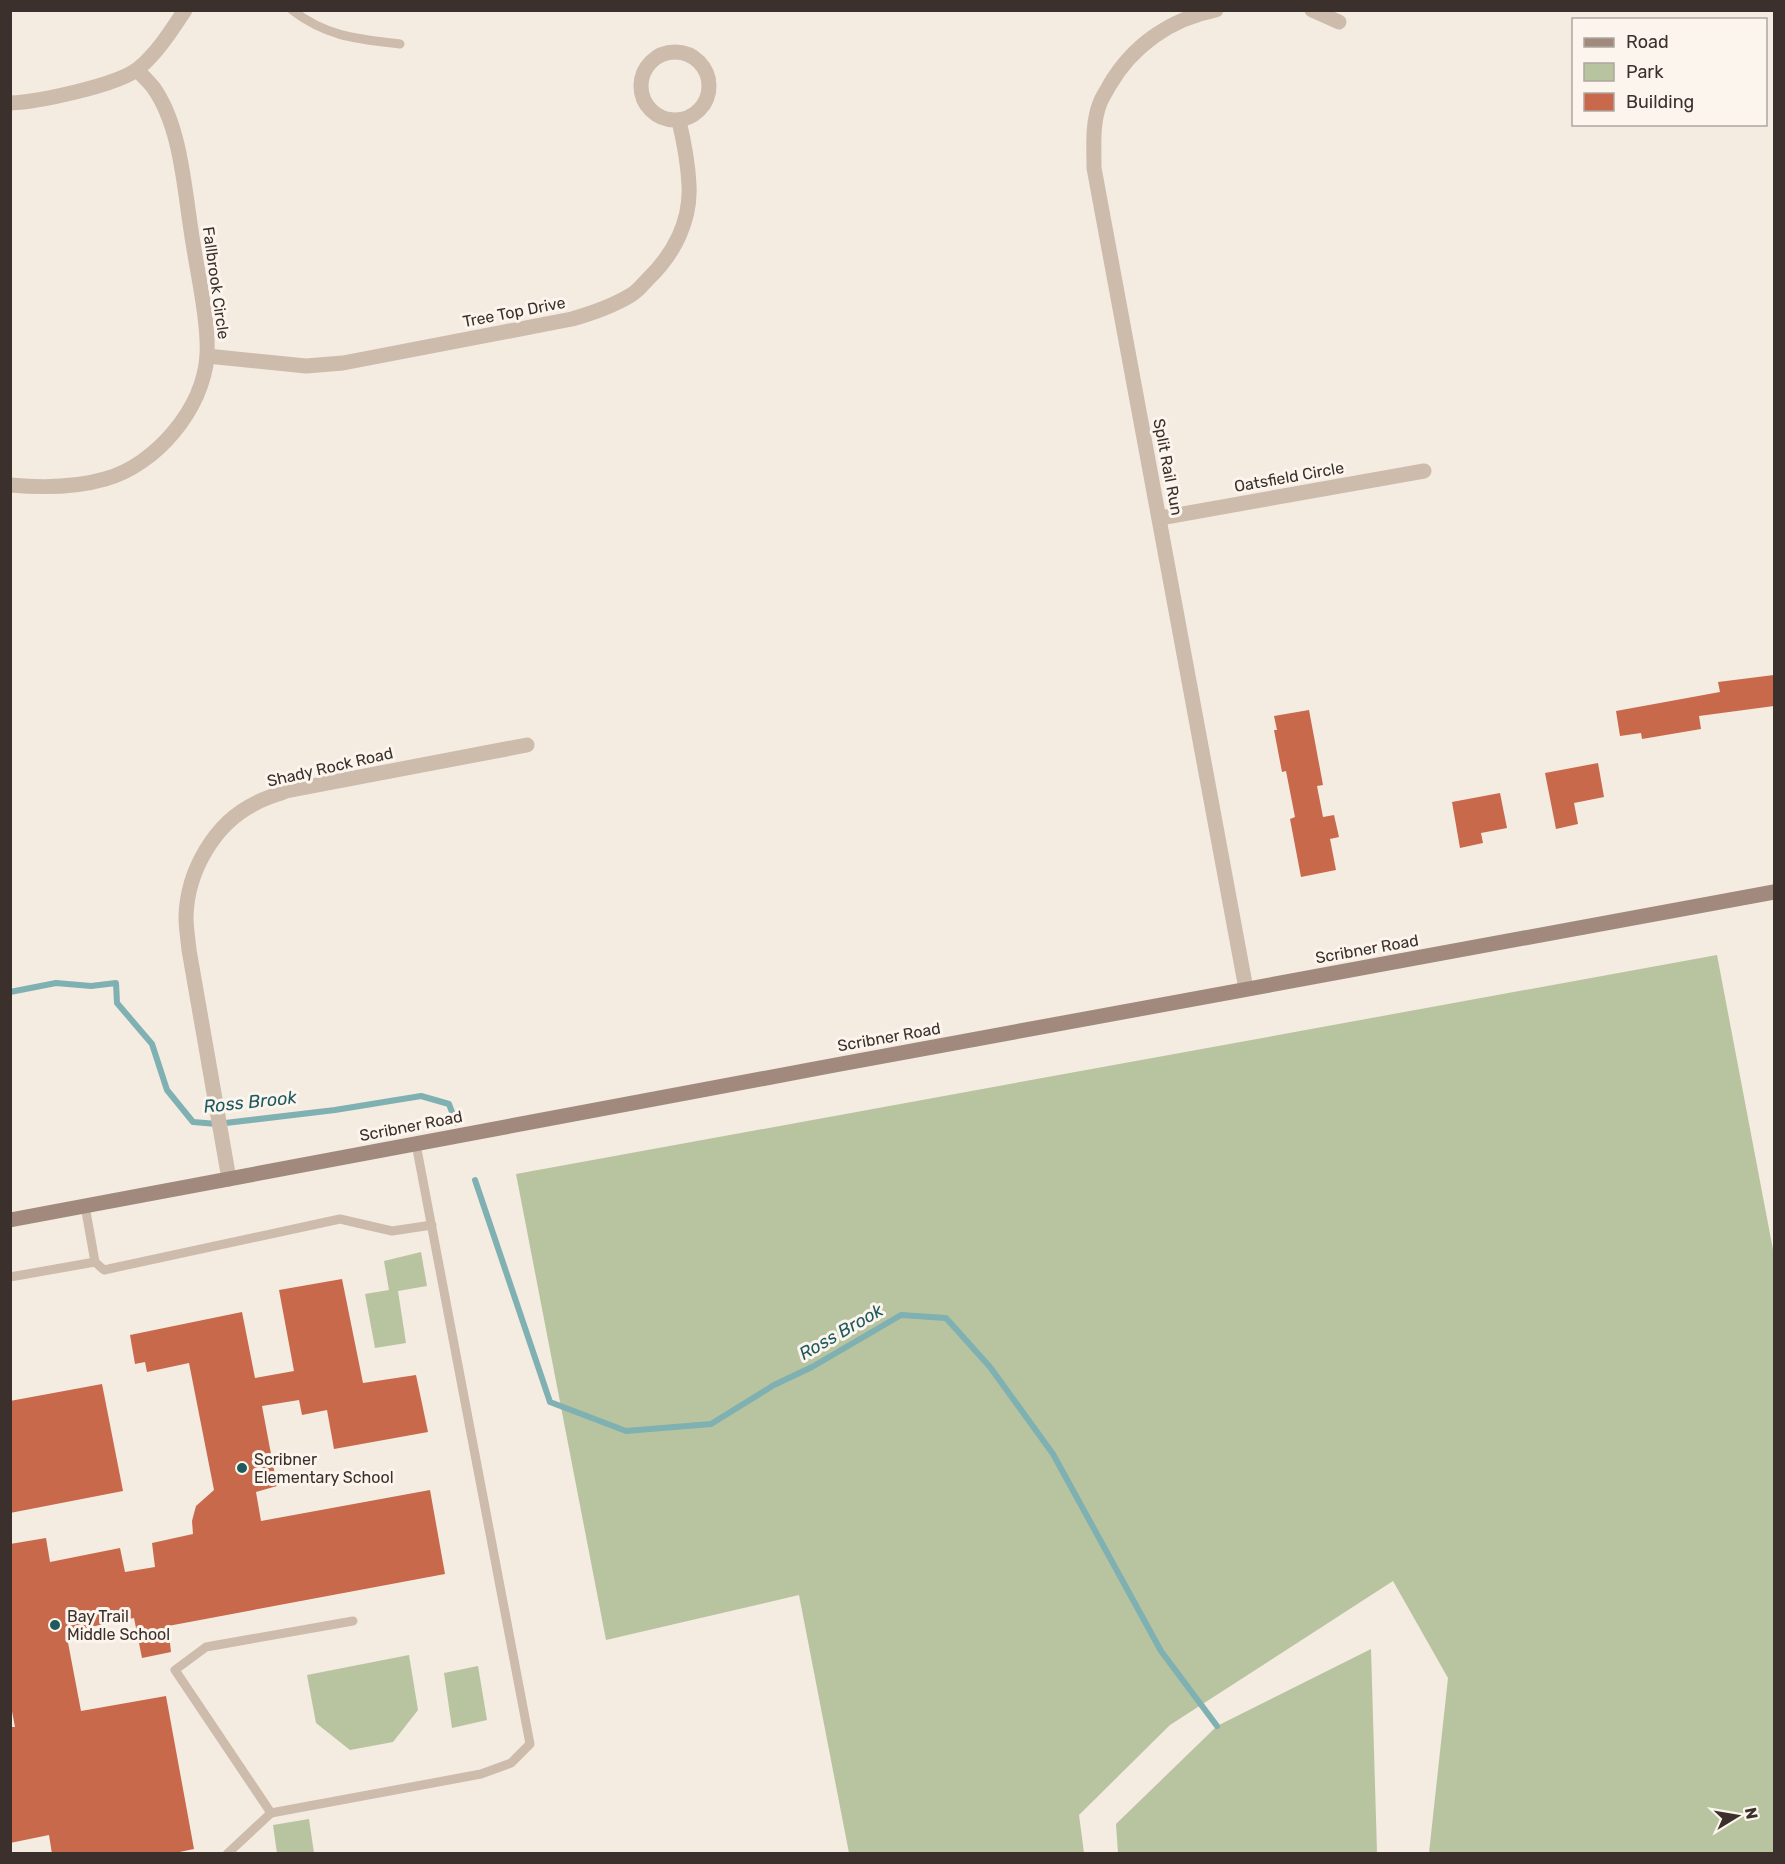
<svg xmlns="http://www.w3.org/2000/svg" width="1785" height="1864" viewBox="0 0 1785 1864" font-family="Rubik,sans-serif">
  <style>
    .green { fill: #b8c4a0 }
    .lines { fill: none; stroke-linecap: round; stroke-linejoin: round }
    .stream { stroke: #7fb0b2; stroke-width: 6 }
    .building { fill: #c8694b }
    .lane { stroke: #cdbbac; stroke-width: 9 }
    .street { stroke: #cdbbac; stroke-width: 15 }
    .secondary { stroke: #a18a7d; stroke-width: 15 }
    .poi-dot { fill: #1f5a5e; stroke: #fbf5ee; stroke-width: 2 }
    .labels { text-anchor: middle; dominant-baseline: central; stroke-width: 6; stroke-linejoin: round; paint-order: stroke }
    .street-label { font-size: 16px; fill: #3b302b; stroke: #fbf5ee }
    .poi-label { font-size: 16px; fill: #3b302b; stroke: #fbf5ee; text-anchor: start }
    .water-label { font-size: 18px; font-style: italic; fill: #1f5a5e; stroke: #fbf5ee }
  </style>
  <rect width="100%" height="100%" fill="#f4ebe1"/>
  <g class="green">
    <path d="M1717,955L1774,1255V1853H1429L1448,1678L1393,1581L1170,1725L1079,1815L1084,1853H849L799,1595L606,1640L516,1174Z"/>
    <path d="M421,1252L427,1286L398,1291L406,1343L375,1348L365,1294L389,1290L384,1261Z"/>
    <path d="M1371,1649L1377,1853H1118L1116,1824L1217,1726Z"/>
    <path d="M409,1655L418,1710L393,1742L350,1750L316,1723L307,1675Z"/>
    <path d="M478,1666L487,1720L452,1728L444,1673Z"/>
    <path d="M309,1819L314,1853H277L273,1825Z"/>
  </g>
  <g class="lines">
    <g class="stream">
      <path d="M10,992L56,983L91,986L116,983L117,1003L152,1044L167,1090L193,1122L217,1124L335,1110L421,1096L449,1104L456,1123"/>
      <path d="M475,1180L550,1402L626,1431L711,1424L774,1385L812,1367L901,1315L946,1318L990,1367L1053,1454L1161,1651L1217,1726"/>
    </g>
  </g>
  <g class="building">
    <path d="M1774,675V706L1699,716L1701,729L1642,739L1641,733L1620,736L1616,711L1720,692L1718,682Z"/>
    <path d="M1309,710L1323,785L1317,786L1323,817L1334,815L1339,837L1330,839L1336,870L1301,877L1290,819L1295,817L1286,771L1282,772L1274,730H1277L1274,716Z"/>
    <path d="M1598,763L1604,797L1574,803L1578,824L1556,829L1545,773Z"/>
    <path d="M1500,793L1507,828L1481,833L1483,843L1460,848L1452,802Z"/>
    <path d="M342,1279L363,1383L416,1375L428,1432L334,1449L327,1410L302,1415L299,1400L262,1406L277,1486L256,1492L261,1521L430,1490L445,1574L168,1626L171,1652L142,1658L134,1618L66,1632L81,1711L166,1696L194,1849L170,1854H52L49,1835L10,1843V1727H15L10,1701V1544L46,1538L50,1562L120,1548L125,1572L155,1567L152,1543L193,1534L192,1521L196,1506L214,1490L189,1363L147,1372L145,1362L135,1364L130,1335L242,1312L255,1378L294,1371L279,1290Z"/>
    <path d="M102,1384L123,1491L10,1513V1401Z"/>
  </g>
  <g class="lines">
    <g class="lane">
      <path d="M292,10C327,37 358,39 400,44"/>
      <path d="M85,1206L95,1262"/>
      <path d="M10,1277L95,1262L104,1270L340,1219L392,1231L432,1225"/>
      <path d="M353,1621L206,1647L175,1670L271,1813L481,1774L511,1763L530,1744L416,1144"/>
      <path d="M227,1854L271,1813"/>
    </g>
    <g class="street">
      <path d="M1216,10C1170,19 1132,46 1109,86C1106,92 1102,97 1100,103C1092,123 1094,146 1094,168L1246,989"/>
      <path d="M1312,10L1339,22"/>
      <circle cx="675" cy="86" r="34"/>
      <path d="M10,103C38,102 119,85 139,68C158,52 171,31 185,10"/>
      <path d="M207,356L306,366L343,363L572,319C593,313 613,306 631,295C638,291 643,284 648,279C674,254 691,221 689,185C688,163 684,142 679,121"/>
      <path d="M10,485C43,488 74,488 105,479C156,465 203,409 207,356C209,320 196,267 191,230C184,185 180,124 153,87C148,81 142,75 137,70"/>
      <path d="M1160,518L1424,471"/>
      <path d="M229,1179L189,950C188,939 186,928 186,917C187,872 214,823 256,803C265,798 276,795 286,791L527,745"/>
    </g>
    <path class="secondary" d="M10,1220L830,1066L1774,892"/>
  </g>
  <g class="poi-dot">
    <circle cx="242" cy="1468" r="6"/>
    <circle cx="55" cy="1625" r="6"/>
  </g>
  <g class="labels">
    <g class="street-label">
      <text transform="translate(216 283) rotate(82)">Fallbrook Circle</text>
      <text transform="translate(514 312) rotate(-11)">Tree Top Drive</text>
      <text transform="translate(1168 467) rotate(79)">Split Rail Run</text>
      <text transform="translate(1289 477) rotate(-10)">Oatsfield Circle</text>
      <text transform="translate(330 767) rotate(-13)">Shady Rock Road</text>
      <text transform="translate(1367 949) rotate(-10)">Scribner Road</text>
      <text transform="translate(889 1037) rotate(-10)">Scribner Road</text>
      <text transform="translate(411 1126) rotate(-11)">Scribner Road</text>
    </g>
    <g class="poi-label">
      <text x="254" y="1459">Scribner<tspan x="254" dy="18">Elementary School</tspan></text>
      <text x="67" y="1616">Bay Trail<tspan x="67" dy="18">Middle School</tspan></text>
    </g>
    <g class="water-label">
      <text transform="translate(250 1102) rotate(-6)">Ross Brook</text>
      <text transform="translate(841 1332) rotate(-30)">Ross Brook</text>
    </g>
  </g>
  <rect width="1785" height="1864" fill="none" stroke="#3b302b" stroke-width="24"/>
  <rect x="1572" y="18" width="195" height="108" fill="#fbf5ee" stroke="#aea6a0" stroke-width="1.5"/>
  <rect x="1584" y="38" width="30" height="9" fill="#a18a7d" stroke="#aea6a0" stroke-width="1.5"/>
  <text x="1626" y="48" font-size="18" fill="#3b302b">Road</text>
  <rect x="1584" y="63" width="30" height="18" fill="#b8c4a0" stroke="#aea6a0" stroke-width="1.5"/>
  <text x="1626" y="78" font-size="18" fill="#3b302b">Park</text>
  <rect x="1584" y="93" width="30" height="18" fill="#c8694b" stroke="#aea6a0" stroke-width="1.5"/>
  <text x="1626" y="108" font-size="18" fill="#3b302b">Building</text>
  <g transform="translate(1737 1816) rotate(79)" stroke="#fbf5ee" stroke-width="4.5" paint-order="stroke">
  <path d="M0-4.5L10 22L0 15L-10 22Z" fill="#3b302b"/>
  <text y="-9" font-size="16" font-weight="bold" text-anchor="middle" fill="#3b302b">N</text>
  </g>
</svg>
